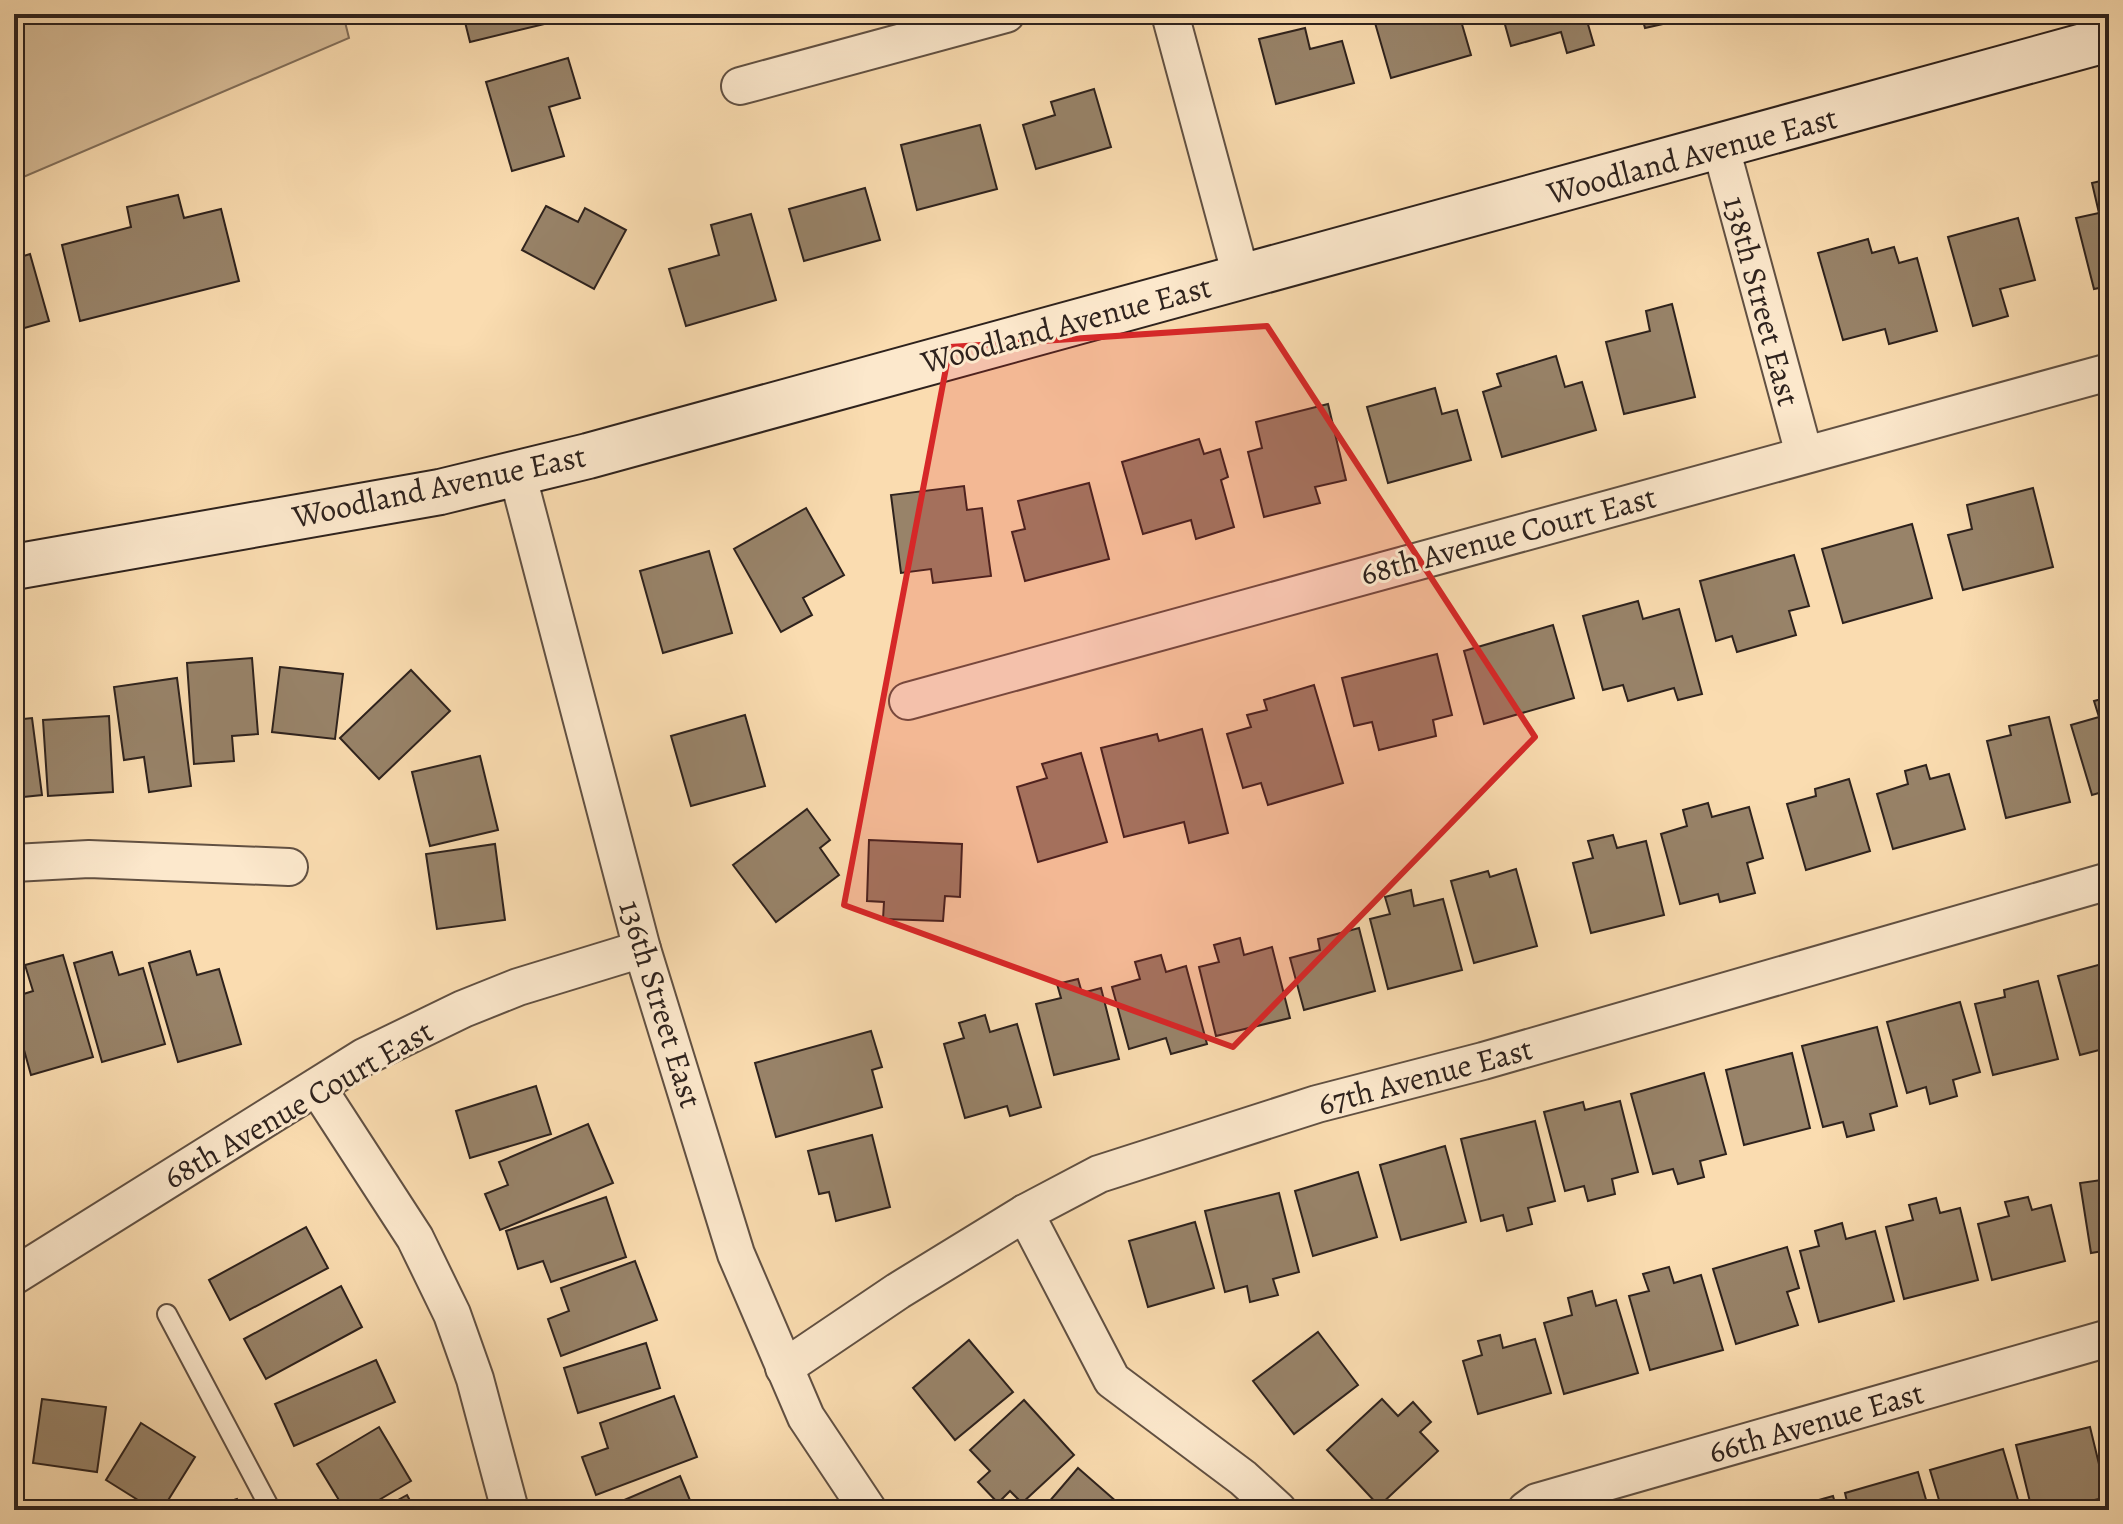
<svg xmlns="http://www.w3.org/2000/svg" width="2123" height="1524" viewBox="0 0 2123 1524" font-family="Alegreya,serif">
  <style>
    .green { fill: #d7bc97; stroke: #826f5a; stroke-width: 2 }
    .building { fill: #988369; stroke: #2e221d; stroke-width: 2 }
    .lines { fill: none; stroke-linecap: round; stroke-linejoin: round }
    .lane-casing { stroke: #615042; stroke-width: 22 }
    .street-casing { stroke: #615042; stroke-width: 40 }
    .secondary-casing { stroke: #2e221d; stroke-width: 48 }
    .lane { stroke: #fce8cc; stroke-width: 18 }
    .street { stroke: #fce8cc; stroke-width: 36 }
    .secondary { stroke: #fce8cc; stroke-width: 44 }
    .marked { fill: #d62828; fill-opacity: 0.2; stroke: #d62828; stroke-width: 6; stroke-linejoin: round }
    .labels { text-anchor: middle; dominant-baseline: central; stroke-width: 6; stroke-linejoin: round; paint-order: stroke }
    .street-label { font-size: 32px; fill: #2e221d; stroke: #fce8cc }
  </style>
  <rect width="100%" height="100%" fill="#fadcb0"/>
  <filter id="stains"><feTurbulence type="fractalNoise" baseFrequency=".0025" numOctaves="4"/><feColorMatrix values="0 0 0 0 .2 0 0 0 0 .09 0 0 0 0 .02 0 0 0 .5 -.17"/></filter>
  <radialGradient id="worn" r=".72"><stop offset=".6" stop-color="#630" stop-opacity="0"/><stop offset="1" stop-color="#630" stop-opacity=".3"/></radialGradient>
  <path class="green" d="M57,14H343L349,38L14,181V26Z"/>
  <g class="building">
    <path d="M463,14H559L561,20L470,42Z"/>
    <path d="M1379,14H1459L1471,55L1391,78L1373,16Z"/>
    <path d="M1502,14H1585L1594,45L1567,53L1561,32L1511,46Z"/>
    <path d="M1641,14H1674L1671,15L1672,22L1645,28Z"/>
    <path d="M1305,28L1310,49L1342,41L1354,83L1276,104L1259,39Z"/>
    <path d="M568,58L580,98L549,107L564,156L512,171L486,82Z"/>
    <path d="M1094,89L1111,147L1036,169L1023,125L1055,115L1051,102Z"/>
    <path d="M980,125L997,189L917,210L901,145Z"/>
    <path d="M2109,179V286L2094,289L2076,218L2099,213L2092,183Z"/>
    <path d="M865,188L880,240L804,261L789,209Z"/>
    <path d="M178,195L184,218L221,209L239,281L80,321L62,245L131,227L127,207Z"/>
    <path d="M546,206L578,222L585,208L626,230L594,289L522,250Z"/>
    <path d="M751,214L776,300L686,326L669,269L719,255L711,225Z"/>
    <path d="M2018,218L2035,280L2000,289L2008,316L1973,326L1948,237Z"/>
    <path d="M1868,239L1872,253L1894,247L1899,263L1917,258L1937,331L1889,344L1885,329L1843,340L1818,253Z"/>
    <path d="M30,254L49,321L14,331V259Z"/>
    <path d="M1672,304L1695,397L1624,414L1606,342L1650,331L1646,311Z"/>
    <path d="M1556,356L1565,387L1582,382L1596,430L1502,457L1483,392L1501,386L1497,374Z"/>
    <path d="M1435,388L1442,414L1457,410L1471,460L1388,483L1367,407Z"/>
    <path d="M1328,404L1346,480L1315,487L1320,503L1264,517L1248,452L1262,448L1256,422Z"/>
    <path d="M1199,439L1204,454L1220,449L1228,477L1221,480L1234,527L1196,539L1191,520L1143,534L1122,462Z"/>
    <path d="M1089,483L1109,559L1025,581L1012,532L1025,529L1018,501Z"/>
    <path d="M964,486L967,510L982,508L991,576L933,583L931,569L901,573L891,495Z"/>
    <path d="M2033,488L2053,567L1963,590L1948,535L1972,529L1967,505Z"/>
    <path d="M806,508L844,575L803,598L812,615L781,632L734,549Z"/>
    <path d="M1912,524L1932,598L1843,623L1822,549Z"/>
    <path d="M709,551L732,633L663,653L640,571Z"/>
    <path d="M1794,555L1809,606L1789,611L1796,635L1737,652L1732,636L1716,641L1700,581Z"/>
    <path d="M1638,601L1643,619L1679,609L1702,694L1678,700L1674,688L1628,701L1623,685L1603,690L1583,616Z"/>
    <path d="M1553,625L1574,698L1484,724L1464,651Z"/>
    <path d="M1437,654L1452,715L1433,720L1436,736L1379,750L1372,722L1354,726L1342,678Z"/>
    <path d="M252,658L258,734L232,736L234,761L194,764L187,663Z"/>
    <path d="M280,667L343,674L335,739L272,732Z"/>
    <path d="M411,670L450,711L379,779L340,738Z"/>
    <path d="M177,678L191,786L149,792L144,757L124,760L114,687Z"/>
    <path d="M1314,685L1343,783L1268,805L1261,783L1243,788L1227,734L1251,727L1247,715L1267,710L1264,700Z"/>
    <path d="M2109,697V790L2092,795L2071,725L2099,717L2094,701Z"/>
    <path d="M745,715L765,786L691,806L671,736Z"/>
    <path d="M109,716L113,792L48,796L43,720Z"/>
    <path d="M2049,717L2070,802L2006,818L1987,741L2011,735L2009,726Z"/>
    <path d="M32,718L42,795L14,798V720Z"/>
    <path d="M1202,729L1228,833L1189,843L1184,822L1124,837L1101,748L1157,734L1159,741Z"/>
    <path d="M1081,753L1107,842L1038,862L1017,787L1047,778L1042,764Z"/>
    <path d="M480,756L498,830L430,846L412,772Z"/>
    <path d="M1926,765L1930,779L1949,774L1965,829L1893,849L1877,794L1908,784L1905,771Z"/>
    <path d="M1849,779L1870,851L1806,870L1787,804L1816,796L1815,789Z"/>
    <path d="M1708,803L1712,817L1749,807L1763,858L1747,863L1755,893L1720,902L1718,894L1680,904L1661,834L1687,826L1683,810Z"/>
    <path d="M807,809L830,840L820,848L839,875L776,922L733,865Z"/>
    <path d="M1613,835L1617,848L1646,841L1664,915L1591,933L1573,863L1593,858L1588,841Z"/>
    <path d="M869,840L962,844L960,897L945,896L943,921L883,919L884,902L867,901Z"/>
    <path d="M495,844L505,920L437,929L426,854Z"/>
    <path d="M1516,869L1537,946L1474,963L1451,881L1488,871L1490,877Z"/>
    <path d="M1411,890L1414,906L1443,899L1462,970L1388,989L1370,919L1390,914L1385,897Z"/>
    <path d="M1359,928L1375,991L1304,1010L1290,958L1320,950L1318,939Z"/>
    <path d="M1240,938L1244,955L1272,947L1290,1018L1216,1036L1199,967L1219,962L1214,945Z"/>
    <path d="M190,951L197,975L219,969L241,1044L178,1062L149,963Z"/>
    <path d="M112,952L119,975L143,968L165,1044L102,1062L74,963Z"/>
    <path d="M63,955L93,1057L31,1075L14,1014V997L33,991L25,965Z"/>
    <path d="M1161,955L1166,972L1186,966L1207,1044L1171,1054L1166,1038L1129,1049L1112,987L1140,979L1135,962Z"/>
    <path d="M2109,962V1054L2107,1048L2080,1055L2058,976Z"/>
    <path d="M1078,979L1082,993L1101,988L1119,1059L1054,1075L1036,1004L1061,998L1057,984Z"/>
    <path d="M2038,981L2058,1059L1993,1075L1975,1004L2005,997L2004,990Z"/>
    <path d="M1960,1002L1980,1072L1953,1080L1957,1096L1930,1104L1926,1087L1907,1093L1887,1022Z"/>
    <path d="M985,1015L990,1032L1017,1024L1041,1107L1010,1116L1007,1106L965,1118L944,1044L964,1038L959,1023Z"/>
    <path d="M1877,1027L1897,1106L1870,1114L1874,1130L1847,1137L1843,1122L1823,1127L1802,1046Z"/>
    <path d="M871,1031L882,1067L872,1070L882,1107L776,1137L755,1063Z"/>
    <path d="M1792,1053L1810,1128L1744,1145L1726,1070Z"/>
    <path d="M1704,1073L1726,1154L1700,1161L1704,1177L1678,1184L1673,1169L1653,1174L1631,1094Z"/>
    <path d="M536,1086L551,1134L470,1158L456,1111Z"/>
    <path d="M1620,1101L1638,1172L1612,1179L1615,1194L1588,1201L1584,1186L1565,1191L1544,1112L1583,1102L1585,1110Z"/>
    <path d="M1535,1121L1555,1201L1528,1208L1532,1224L1507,1231L1503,1215L1481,1221L1461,1139Z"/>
    <path d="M588,1124L613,1183L500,1230L485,1194L508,1185L499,1162Z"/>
    <path d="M872,1135L890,1207L836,1221L829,1192L819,1194L808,1151Z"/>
    <path d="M1445,1146L1466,1222L1401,1240L1380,1165Z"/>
    <path d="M1358,1172L1377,1237L1313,1256L1295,1191Z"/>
    <path d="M2109,1179V1250L2091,1253L2080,1183Z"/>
    <path d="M1279,1193L1299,1272L1273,1279L1278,1295L1250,1302L1247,1286L1225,1292L1205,1211Z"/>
    <path d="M606,1197L626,1257L551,1282L543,1261L518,1269L506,1231Z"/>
    <path d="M2028,1197L2032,1210L2051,1205L2065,1261L1992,1280L1978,1224L2009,1216L2005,1202Z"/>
    <path d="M1936,1198L1940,1213L1960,1208L1978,1280L1904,1299L1886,1227L1913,1220L1909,1205Z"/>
    <path d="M1195,1222L1214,1288L1148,1307L1129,1241Z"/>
    <path d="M1842,1223L1846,1239L1875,1231L1894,1301L1819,1322L1800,1251L1819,1246L1815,1231Z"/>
    <path d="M306,1227L328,1268L230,1320L209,1280Z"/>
    <path d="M1787,1247L1799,1288L1787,1292L1798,1325L1736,1344L1713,1269Z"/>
    <path d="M635,1261L657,1320L561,1356L548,1319L569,1311L561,1288Z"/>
    <path d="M1669,1267L1674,1283L1701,1275L1723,1350L1650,1370L1629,1296L1649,1291L1643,1274Z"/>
    <path d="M341,1286L362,1327L266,1379L244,1339Z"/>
    <path d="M1592,1291L1596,1306L1616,1300L1638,1373L1564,1394L1544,1323L1572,1315L1568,1298Z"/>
    <path d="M1318,1332L1358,1385L1294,1434L1253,1381Z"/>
    <path d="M1500,1335L1503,1348L1535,1339L1551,1393L1478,1414L1463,1361L1482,1355L1478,1341Z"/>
    <path d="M969,1340L1013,1392L955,1440L913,1388Z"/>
    <path d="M646,1343L660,1388L578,1413L564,1368Z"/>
    <path d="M376,1360L395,1402L294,1446L275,1404Z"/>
    <path d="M674,1396L697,1457L596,1495L582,1457L608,1448L600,1423Z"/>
    <path d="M42,1399L106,1407L97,1472L33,1463Z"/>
    <path d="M1382,1399L1398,1416L1413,1402L1431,1422L1420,1432L1438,1451L1379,1506L1327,1450Z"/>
    <path d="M1024,1400L1074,1455L1022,1503L1010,1491L998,1503L978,1482L990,1471L970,1450Z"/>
    <path d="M141,1423L195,1457L162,1510H154L106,1480Z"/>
    <path d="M379,1427L411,1481L362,1510H345L317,1464Z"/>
    <path d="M2090,1427L2107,1497L2082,1503L2084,1510H2032L2016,1445Z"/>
    <path d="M2003,1449L2021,1510H1942L1930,1470Z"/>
    <path d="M1078,1468L1126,1510H1042Z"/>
    <path d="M1918,1472L1929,1510H1849L1845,1493Z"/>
    <path d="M680,1476L694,1510H601Z"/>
    <path d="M407,1495L415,1510H380Z"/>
    <path d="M1833,1496L1837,1510H1783Z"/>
    <path d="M237,1499L241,1510H202Z"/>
  </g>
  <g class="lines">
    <defs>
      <path id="lane" d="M167,1314L271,1510"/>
      <g id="street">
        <path d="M1170,14L1241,276"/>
        <path d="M740,86L1006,14"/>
        <path d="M1721,148L1804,454"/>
        <path d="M517,473L642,949L736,1254L806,1417L868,1510"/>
        <path d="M908,701L2109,372"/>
        <path d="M14,863L89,859L289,867"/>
        <path d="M317,1087L415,1238L452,1314L475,1379L510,1510"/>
        <path d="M1025,1213L1112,1380L1243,1478L1278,1510"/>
        <path d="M14,1276L364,1057L463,1009L518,987L642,949"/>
        <path d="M784,1368L898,1291L1025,1213L1099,1174L1317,1104L1483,1061L2109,881"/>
        <path d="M1526,1510L1537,1502L2109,1338"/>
      </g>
      <path id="secondary" d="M14,567L440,492L588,456L2109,39"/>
    </defs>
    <use href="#lane" class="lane-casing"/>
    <use href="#street" class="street-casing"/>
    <use href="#secondary" class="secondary-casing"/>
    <use href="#lane" class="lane"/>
    <use href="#street" class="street"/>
    <use href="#secondary" class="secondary"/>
  </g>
  <path class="marked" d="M1267,326L1535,737L1233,1047L844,905L950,347Z"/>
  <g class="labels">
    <g class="street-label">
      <text transform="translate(1692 155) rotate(-15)">Woodland Avenue East</text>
      <text transform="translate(1762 301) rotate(75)">138th Street East</text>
      <text transform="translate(1066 324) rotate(-15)">Woodland Avenue East</text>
      <text transform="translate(439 486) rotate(-12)">Woodland Avenue East</text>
      <text transform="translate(1508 535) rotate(-15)">68th Avenue Court East</text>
      <text transform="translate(661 1004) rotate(73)">136th Street East</text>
      <text transform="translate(1425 1076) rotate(-15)">67th Avenue East</text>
      <text transform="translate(298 1104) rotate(-30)">68th Avenue Court East</text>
      <text transform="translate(1816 1422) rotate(-16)">66th Avenue East</text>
    </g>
  </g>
  <rect width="2123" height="1524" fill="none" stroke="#fadcb0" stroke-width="48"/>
  <rect x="16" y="16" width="2091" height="1492" fill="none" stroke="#2e221d" stroke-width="4"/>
  <rect x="24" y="24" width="2075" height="1476" fill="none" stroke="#2e221d" stroke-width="2"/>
  <rect width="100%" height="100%" filter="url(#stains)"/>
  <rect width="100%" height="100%" fill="url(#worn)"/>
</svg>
